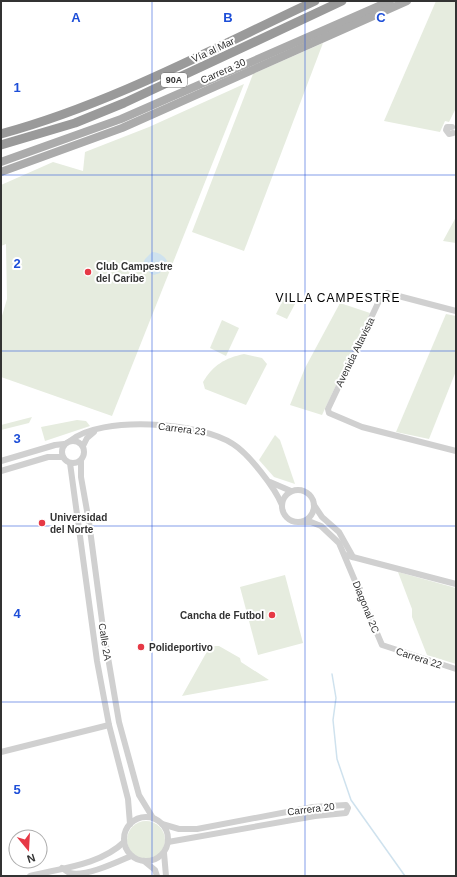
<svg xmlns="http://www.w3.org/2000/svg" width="457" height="877" viewBox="0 0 457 877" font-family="Arial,sans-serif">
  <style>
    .green { fill: #e6ecdf }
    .water { fill: #cfe2ee }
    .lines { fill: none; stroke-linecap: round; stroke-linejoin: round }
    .stream { stroke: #cfe2ee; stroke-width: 1.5 }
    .minor { stroke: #d0d0d0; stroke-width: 6 }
    .major { stroke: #ababab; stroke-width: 8 }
    .highway { stroke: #9a9a9a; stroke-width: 9 }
    .grid { fill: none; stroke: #1d4ed8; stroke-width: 1; stroke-opacity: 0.55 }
    .poi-dot { fill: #e63946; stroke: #fff; stroke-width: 1.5 }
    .labels { text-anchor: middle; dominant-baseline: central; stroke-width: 4; stroke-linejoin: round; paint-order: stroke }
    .shield { fill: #fff; stroke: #707070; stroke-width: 1 }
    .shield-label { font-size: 9px; font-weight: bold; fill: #333 }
    .street-label { font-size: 10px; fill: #333; stroke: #fff }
    .poi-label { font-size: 10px; font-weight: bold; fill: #333; stroke: #fff; text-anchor: start }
    .quarter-label { font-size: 12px; letter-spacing: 1px; fill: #000; stroke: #fff }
    .grid-label { font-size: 13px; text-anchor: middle; font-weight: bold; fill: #1d4ed8; stroke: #fff; stroke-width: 4; stroke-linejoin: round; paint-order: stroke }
  </style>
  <rect width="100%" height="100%" fill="#fff"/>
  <g class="green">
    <path d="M436,1H456V108L449,122L445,121L440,132L384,121Z"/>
    <path d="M323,43L244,251L192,232L253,74Z"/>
    <path d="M244,84L112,416L1,377V319L7,299L6,244L1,246V185L53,162L83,171L85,152L149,127Z"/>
    <path d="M456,217V243L443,241Z"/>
    <path d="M285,296L296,302L287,319L276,314Z"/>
    <path d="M340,303L370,313L322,415L290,405L305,368Z"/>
    <path d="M446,314L456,316V371L429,439L396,432Z"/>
    <path d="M222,320L239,328L226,356L210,348Z"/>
    <path d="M244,354L262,358L267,364L246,405L205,389L203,382C213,365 225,358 244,354Z"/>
    <path d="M32,417L29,423L1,430V425Z"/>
    <path d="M77,420L86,421L90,426L45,441L41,427Z"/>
    <path d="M275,435L280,440L295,484L274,477L259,460Z"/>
    <path d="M398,572L456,588V664L427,655L412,617V609Z"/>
    <path d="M285,575L303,643L258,655L240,587Z"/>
    <path d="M215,646H219L240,658L241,662L269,680L182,696L205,655L209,649Z"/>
    <circle cx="146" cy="840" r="19"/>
  </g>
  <path class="water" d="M152,252C158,252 165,256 167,261L164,263L160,273L154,275L150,273L143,264L145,259Z"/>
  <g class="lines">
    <path class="stream" d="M332,674L336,698L333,720L337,759L351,800L405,876"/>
    <g class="minor">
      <path d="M452,127H447L446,130L449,134L453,133"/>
      <path d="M456,311L387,293L379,301L328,409L329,413L362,427L456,451"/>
      <circle cx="73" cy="452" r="11"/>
      <path d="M70,441C101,415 200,422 233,444C249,454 275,488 282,505"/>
      <path d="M83,446L87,438L94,432"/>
      <path d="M81,460V477L89,522L103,628L119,722L139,795L153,818"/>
      <path d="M1,461L55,445L64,444"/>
      <path d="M70,463L97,661L109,725L128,799L130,824"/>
      <path d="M1,471L48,457H63"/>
      <path d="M270,482L291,491"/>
      <circle cx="298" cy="506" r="16"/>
      <path d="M314,505L322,517L339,532L353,557"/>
      <path d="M300,522H311L321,526L339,543L382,645L456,669"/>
      <path d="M345,555L456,584"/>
      <path d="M1,752L109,725"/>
      <circle cx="146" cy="839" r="22"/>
      <path d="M162,824L179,829H197L313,807L346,805L348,808L346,813L315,816L168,842"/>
      <path d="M164,853L166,876"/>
      <path d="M144,861L155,870L157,876"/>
      <path d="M62,868C64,869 67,872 70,873C86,877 117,862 131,856"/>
      <path d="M30,876C62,868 100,865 124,842"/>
    </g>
    <g class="major">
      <path d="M1,162L121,119L390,1"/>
      <path d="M1,172L122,128L407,1"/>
    </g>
    <g class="highway">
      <path d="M1,134C111,104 212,49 315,1"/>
      <path d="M1,145L75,123L124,103L342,1"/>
    </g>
  </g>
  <path class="grid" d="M152,1V876M305,1V876M1,175H456M1,351H456M1,526H456M1,702H456"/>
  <g class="poi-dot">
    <circle cx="88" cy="272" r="4"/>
    <circle cx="42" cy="523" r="4"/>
    <circle cx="272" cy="615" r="4"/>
    <circle cx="141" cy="647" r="4"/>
  </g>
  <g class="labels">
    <rect class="shield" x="161" y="73" width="26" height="14" rx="3"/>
    <g class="shield-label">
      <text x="174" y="80">90A</text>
    </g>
    <g class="street-label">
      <text transform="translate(213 50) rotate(-25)">Vía al Mar</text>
      <text transform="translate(223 71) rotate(-24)">Carrera 30</text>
      <text transform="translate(355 352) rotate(-64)">Avenida Altavista</text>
      <text transform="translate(182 429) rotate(7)">Carrera 23</text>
      <text transform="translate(366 607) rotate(68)">Diagonal 2C</text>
      <text transform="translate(105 642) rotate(81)">Calle 2A</text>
      <text transform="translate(419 658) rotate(18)">Carrera 22</text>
      <text transform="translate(311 809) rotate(-7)">Carrera 20</text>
    </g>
    <g class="poi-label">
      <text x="96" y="266">Club Campestre<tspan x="96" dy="12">del Caribe</tspan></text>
      <text x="50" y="517">Universidad<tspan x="50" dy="12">del Norte</tspan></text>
      <text x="264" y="615" text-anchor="end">Cancha de Futbol</text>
      <text x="149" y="647">Polideportivo</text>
    </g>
    <g class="quarter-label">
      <text x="338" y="298">VILLA CAMPESTRE</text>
    </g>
  </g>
  <g class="grid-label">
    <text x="76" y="22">A</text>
    <text x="228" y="22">B</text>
    <text x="381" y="22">C</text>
    <text x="17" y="92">1</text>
    <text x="17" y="268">2</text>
    <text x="17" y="443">3</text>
    <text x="17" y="618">4</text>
    <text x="17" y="794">5</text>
  </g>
  <rect width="457" height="877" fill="none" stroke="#333333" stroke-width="4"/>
  <g transform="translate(28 849) rotate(162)"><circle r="19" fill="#ffffff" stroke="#adadad"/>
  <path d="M0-3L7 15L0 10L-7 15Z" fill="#e63946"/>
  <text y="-6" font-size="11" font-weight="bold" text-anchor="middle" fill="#333333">N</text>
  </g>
</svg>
